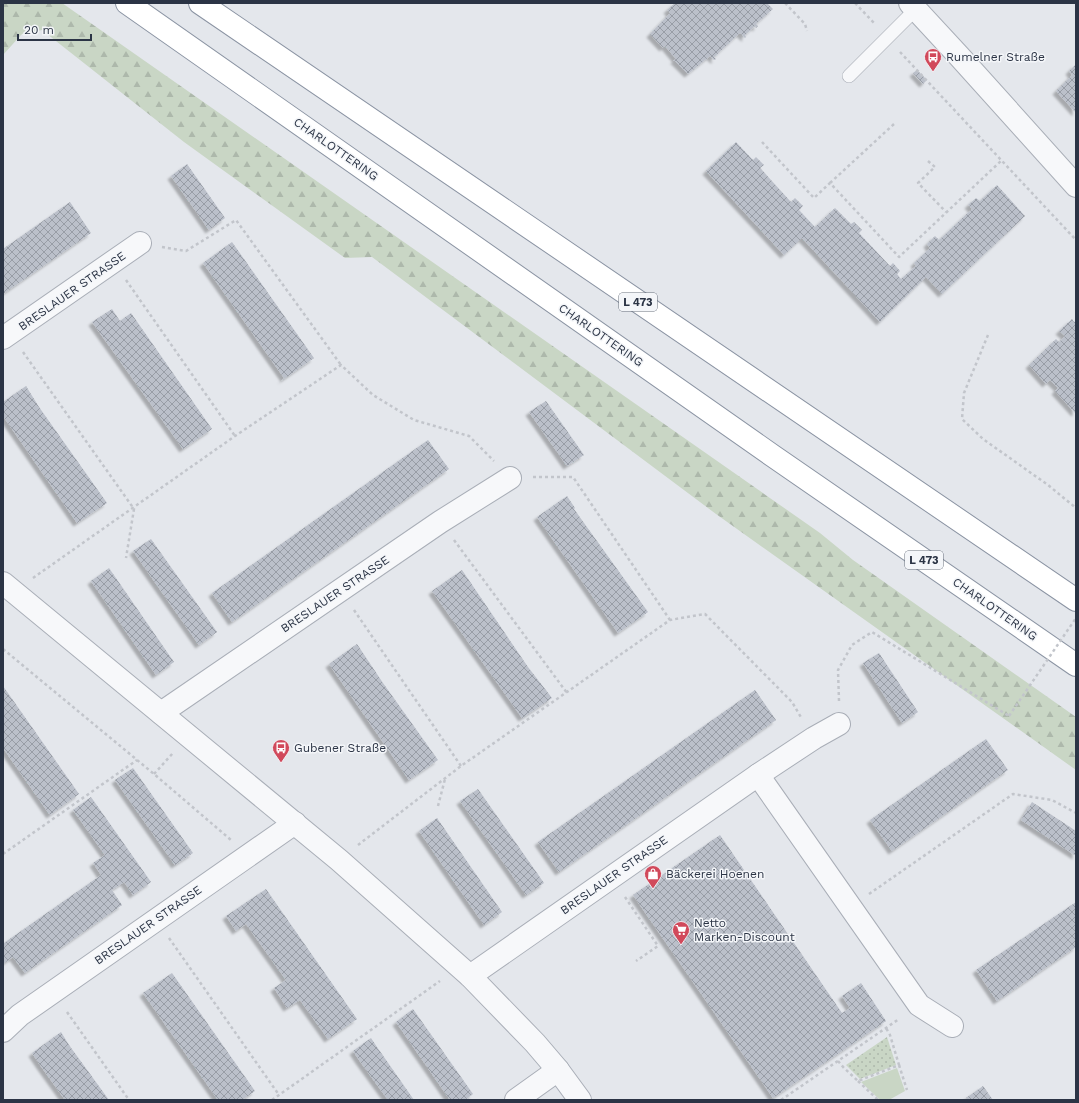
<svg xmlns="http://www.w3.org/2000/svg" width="1079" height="1103" viewBox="0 0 1079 1103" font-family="'Work Sans',sans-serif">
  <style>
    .grass { fill: url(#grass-dots) }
    .forest { fill: url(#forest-firs) }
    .park { fill: #c9d6c5 }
    .building { fill: url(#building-cross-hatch); filter: url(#shadow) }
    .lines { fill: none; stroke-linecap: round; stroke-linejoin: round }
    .service-casing { stroke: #a9aeb7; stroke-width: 14 }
    .minor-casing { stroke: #a9aeb7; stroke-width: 24 }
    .trunk-casing { stroke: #8b94a3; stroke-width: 24 }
    .path { stroke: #c2c5cb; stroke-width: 2.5; stroke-dasharray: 3 3; stroke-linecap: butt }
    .service { stroke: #f7f8fa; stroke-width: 13 }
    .minor { stroke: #f7f8fa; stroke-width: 22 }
    .trunk { stroke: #fff; stroke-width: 22 }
    .path-bridge { stroke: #c2c5cb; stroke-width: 2.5; stroke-dasharray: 3 3; stroke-linecap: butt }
    .labels { text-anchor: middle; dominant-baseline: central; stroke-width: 3; stroke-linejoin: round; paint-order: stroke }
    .shield { fill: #f4f6f9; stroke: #676e7b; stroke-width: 1 }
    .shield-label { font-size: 11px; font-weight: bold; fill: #2b3445 }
    .poi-label { font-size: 12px; fill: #2b3445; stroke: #f4f6f9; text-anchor: start }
    .street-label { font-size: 12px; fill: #2b3445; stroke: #f4f6f9 }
  </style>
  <defs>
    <pattern id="grass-dots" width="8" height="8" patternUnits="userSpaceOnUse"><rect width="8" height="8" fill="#c9d6c5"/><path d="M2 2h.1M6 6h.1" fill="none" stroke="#adb8ab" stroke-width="1.8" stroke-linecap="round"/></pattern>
    <pattern id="forest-firs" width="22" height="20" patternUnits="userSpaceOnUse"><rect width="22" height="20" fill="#c9d6c5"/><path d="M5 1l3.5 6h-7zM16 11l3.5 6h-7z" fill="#adb8ab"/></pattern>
    <pattern id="building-cross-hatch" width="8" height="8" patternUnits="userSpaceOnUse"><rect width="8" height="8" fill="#bbc0ca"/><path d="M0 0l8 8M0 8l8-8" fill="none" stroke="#989da6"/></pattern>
    <filter id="shadow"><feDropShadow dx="-3.5" dy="3.5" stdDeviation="1" flood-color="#0004"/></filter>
  </defs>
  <rect width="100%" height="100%" fill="#e4e7ec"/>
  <path class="grass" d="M887,1037L896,1065L860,1079L846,1065Z"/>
  <path class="forest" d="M3,3H62L820,533L853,560L1076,717V770L716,514L372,257L345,258L184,142L42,30L21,35L3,55Z"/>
  <path class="park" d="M897,1068L905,1091L889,1100H880L861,1082Z"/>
  <g class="building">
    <path d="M675,3H767L773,9L756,24L758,26L756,28L755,26L745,35L746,37L745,38L740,33L714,57L716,59L714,60L710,56L688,74L675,61H673L676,59L665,46L663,48L650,34L670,13L667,10Z"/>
    <path d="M1076,64V113L1056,91L1072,75L1069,71Z"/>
    <path d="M917,70L927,80L923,84L913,73Z"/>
    <path d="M736,142L753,160L756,157L764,165L760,168L791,202L795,198L803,206L799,210L815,227L835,208L851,224L854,222L862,230L859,233L890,266L893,263L900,271L897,274L901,279L916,266L914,263L930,248L927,244L935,236L939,240L972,209L968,205L976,198L980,201L997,185L1025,216L942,294L926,277L880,322L802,238L784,255L706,171Z"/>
    <path d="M187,164L225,218L209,230L171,176Z"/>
    <path d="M70,202L91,233L3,294V249Z"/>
    <path d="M232,242L314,358L281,381L284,378L203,263Z"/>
    <path d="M112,309L120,321L131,313L212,429L183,449L92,322Z"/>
    <path d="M1072,319L1074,322L1076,321V412L1075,413L1055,391L1058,388L1050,380L1046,384L1029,365L1056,339L1059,342L1065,336L1059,331Z"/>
    <path d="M26,386L39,407L107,503L77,523L3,416V402Z"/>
    <path d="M546,401L584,455L567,466L529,412Z"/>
    <path d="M428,440L449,469L232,622L212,593Z"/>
    <path d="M567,496L575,508L574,509L648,612L618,633L537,517Z"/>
    <path d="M151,539L217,632L199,645L133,551Z"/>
    <path d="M109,568L174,662L156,675L91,581Z"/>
    <path d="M462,570L528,667L552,698L522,718L432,591Z"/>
    <path d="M357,644L383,683L438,760L409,780L329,664Z"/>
    <path d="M879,653L918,712L902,723L863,663Z"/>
    <path d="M3,686L79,794L50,815L3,748Z"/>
    <path d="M755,690L776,720L559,872L538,842Z"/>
    <path d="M986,739L1008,770L892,851L870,820Z"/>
    <path d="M133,768L193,853L175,865L115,780Z"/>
    <path d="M478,789L544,883L526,895L460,801Z"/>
    <path d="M91,797L151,882L133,895L124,882L112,890L122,905L25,973L13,957L3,964V941L4,943L101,875L93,863L105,855L73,810Z"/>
    <path d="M1032,802L1076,831V856L1021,820Z"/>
    <path d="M437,818L502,912L484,925L419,831Z"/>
    <path d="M720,835L842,1013L850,1008L842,996L861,983L886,1021L773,1098L633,895Z"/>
    <path d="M266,889L357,1019L328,1039L300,1000L287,1008L274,988L286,980L246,924L236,931L226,916Z"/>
    <path d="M1076,902V947L997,1001L976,970Z"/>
    <path d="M172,973L255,1091L242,1100H218L143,993Z"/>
    <path d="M413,1009L473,1094L465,1100H450L396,1022Z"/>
    <path d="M61,1032L69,1045L109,1100H65L40,1065L32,1053Z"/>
    <path d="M371,1038L377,1047L414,1100H388L359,1060L353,1051Z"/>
    <path d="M983,1086L993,1100H967L966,1098Z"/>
  </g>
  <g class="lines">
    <defs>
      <path id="service" d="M849,76L916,9"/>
      <g id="minor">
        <path d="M910,3L959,56L1076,186"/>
        <path d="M3,338L140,243"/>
        <path d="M3,583L339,860L470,976L535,1043L558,1070L580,1100"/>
        <path d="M161,713L440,522L510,478"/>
        <path d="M758,775L919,1005L952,1026"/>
        <path d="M470,976L758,775L814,738L839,724"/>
        <path d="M3,1031L20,1015L295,823"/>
        <path d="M516,1100L558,1070"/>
      </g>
      <g id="trunk">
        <path d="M127,3L773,456L1076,665"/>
        <path d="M200,3L1076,600"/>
      </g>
    </defs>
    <use href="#service" class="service-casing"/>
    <use href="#minor" class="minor-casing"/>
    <use href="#trunk" class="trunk-casing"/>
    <g class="path">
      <path d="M785,3L805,24L807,31"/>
      <path d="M855,3L875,24"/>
      <path d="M900,52L1076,240"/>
      <path d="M762,142L814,198L830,183L899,257L1002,160"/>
      <path d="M928,161L935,167L918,183L946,212"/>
      <path d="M830,183L894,124"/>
      <path d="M162,247L186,251L236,220L341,365"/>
      <path d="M126,280L235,436"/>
      <path d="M988,335L964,393L962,419L983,439L1048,485L1076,508"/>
      <path d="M23,352L134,509L126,558"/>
      <path d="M533,477H573L670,620"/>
      <path d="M454,540L567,693"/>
      <path d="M33,578L235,436L341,365L373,395L414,420L469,436L494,461"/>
      <path d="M354,610L461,766"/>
      <path d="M3,649L154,774L231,840"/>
      <path d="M839,701L838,670L852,645L872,632L1009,716"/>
      <path d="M154,774L173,753"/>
      <path d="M438,806L445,779"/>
      <path d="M358,845L461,766L670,620L705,614L792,702L802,719"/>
      <path d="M3,854L137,760"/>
      <path d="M869,894L1013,794L1052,800L1076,813"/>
      <path d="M625,897L658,946L636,961"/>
      <path d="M169,938L279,1095"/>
      <path d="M67,1012L129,1100"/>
      <path d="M838,1061L844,1068L858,1081L899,1065L890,1035L886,1028"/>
      <path d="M899,1065L907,1090"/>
      <path d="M858,1081L878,1100"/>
      <path d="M272,1100L440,981"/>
      <path d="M781,1100L899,1019"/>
    </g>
    <use href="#service" class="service"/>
    <use href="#minor" class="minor"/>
    <use href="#trunk" class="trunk"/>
    <path class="path-bridge" d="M1009,716L1076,618"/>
  </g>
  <defs>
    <symbol id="bus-pin" viewBox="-11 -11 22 30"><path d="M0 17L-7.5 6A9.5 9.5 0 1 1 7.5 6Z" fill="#d1495b" stroke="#f4f6f9"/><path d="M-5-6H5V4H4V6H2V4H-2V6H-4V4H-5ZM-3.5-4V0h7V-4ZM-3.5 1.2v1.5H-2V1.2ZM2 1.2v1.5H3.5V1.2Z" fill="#fff"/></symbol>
    <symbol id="shop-pin" viewBox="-11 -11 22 30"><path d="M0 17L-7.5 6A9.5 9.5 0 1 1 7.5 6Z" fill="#d1495b" stroke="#f4f6f9"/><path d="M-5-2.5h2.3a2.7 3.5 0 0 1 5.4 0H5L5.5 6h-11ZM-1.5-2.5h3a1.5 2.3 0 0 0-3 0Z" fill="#fff"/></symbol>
    <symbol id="supermarket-pin" viewBox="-11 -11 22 30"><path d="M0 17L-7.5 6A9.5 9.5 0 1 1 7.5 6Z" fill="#d1495b" stroke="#f4f6f9"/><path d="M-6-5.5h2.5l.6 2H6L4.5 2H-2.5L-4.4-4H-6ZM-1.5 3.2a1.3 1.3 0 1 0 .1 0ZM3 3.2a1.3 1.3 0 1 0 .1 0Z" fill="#fff"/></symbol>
  </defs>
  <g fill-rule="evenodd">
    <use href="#bus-pin" x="923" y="47" width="20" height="27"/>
    <use href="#bus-pin" x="271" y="738" width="20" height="27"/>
    <use href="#shop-pin" x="643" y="864" width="20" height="27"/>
    <use href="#supermarket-pin" x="671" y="920" width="20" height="27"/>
  </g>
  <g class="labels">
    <g class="shield">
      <rect x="619" y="293" width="38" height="18" rx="3"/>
      <rect x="905" y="551" width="38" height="18" rx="3"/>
    </g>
    <g class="shield-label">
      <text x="638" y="302">L 473</text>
      <text x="924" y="560">L 473</text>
    </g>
    <g class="poi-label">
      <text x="946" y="57">Rumelner Straße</text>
      <text x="294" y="748">Gubener Straße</text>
      <text x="666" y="874">Bäckerei Hoenen</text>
      <text x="694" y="923">Netto<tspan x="694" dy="14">Marken-Discount</tspan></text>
    </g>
    <g class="street-label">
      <text transform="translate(336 149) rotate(35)">CHARLOTTERING</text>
      <text transform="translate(72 291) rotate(-35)">BRESLAUER STRASSE</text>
      <text transform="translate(601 335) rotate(35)">CHARLOTTERING</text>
      <text transform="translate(335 594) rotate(-34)">BRESLAUER STRASSE</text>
      <text transform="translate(995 609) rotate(35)">CHARLOTTERING</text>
      <text transform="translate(614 875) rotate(-35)">BRESLAUER STRASSE</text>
      <text transform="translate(148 925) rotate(-35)">BRESLAUER STRASSE</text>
    </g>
  </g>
  <rect width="1079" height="1103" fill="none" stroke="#2b3445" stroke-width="8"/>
  <path d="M18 34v6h73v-6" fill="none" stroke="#2b3445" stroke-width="2"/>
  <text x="24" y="34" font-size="12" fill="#2b3445" stroke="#f4f6f9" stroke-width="3" paint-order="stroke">20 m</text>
</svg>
